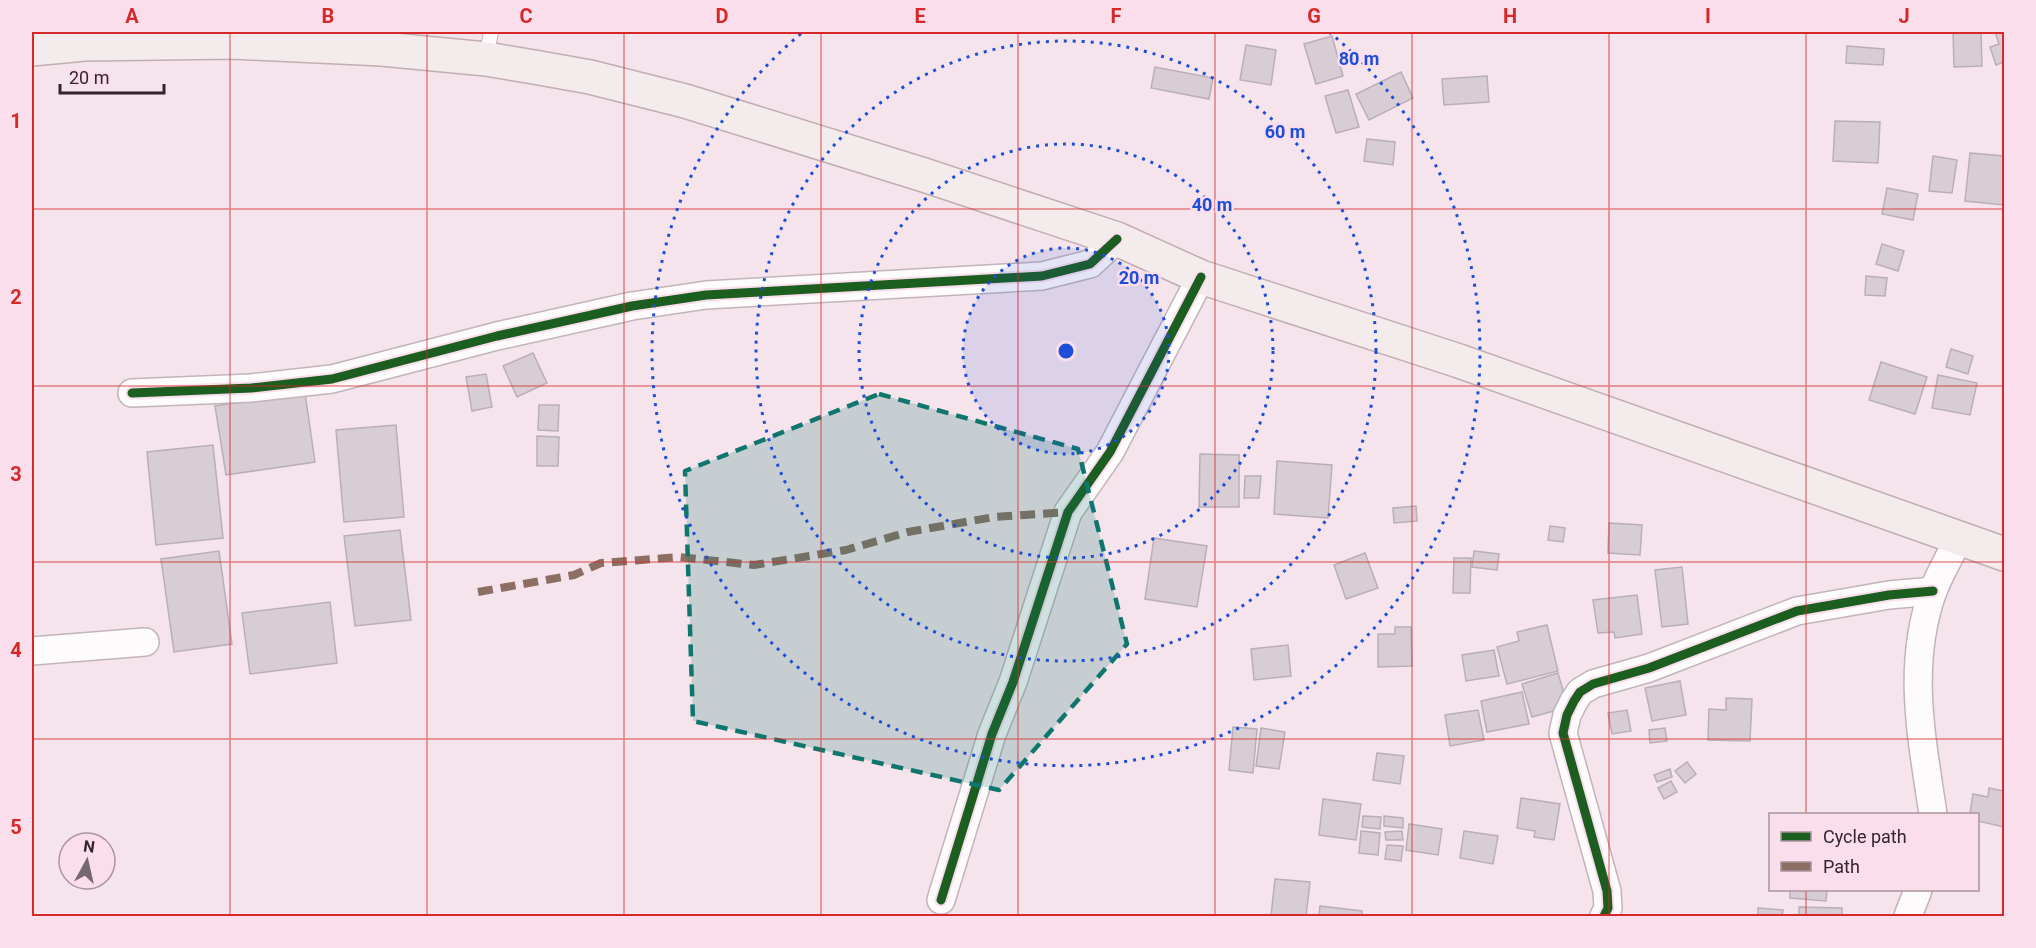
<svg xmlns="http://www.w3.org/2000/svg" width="2036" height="948" viewBox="0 0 2036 948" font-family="Roboto,sans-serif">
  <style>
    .building { fill: #d8ccd5; stroke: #baaeb7; stroke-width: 1.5 }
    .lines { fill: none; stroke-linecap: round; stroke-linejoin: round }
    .service-casing { stroke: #c2b4ba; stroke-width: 16 }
    .minor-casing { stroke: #c2b4ba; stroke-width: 30 }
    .primary-casing { stroke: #c2adb1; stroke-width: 36 }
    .service { stroke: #fefbfc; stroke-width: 14 }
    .minor { stroke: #fefbfc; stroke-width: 27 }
    .primary { stroke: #f4ebec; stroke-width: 33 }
    .quiet { stroke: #8d6e63; stroke-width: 8; stroke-dasharray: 15 8; stroke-linecap: butt }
    .cycleway-casing { stroke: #fbdeeb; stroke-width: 13 }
    .cycleway { stroke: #1b5e20; stroke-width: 9 }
    .marked { fill: #0f766e; fill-opacity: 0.2; stroke: #0f766e; stroke-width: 4.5; stroke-dasharray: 12 8; stroke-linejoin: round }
    .grid { fill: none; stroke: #d62828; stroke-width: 1.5; stroke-opacity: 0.55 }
    .ring { fill: none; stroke: #1d4ed8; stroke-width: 3; stroke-dasharray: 3 6 }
    .centre { fill: #1d4ed8; stroke: #fbdeeb; stroke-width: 3 }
    .ring-label { font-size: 18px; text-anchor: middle; font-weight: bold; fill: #1d4ed8; stroke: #fbdeeb; stroke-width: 5; stroke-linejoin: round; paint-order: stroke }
    .neatline { fill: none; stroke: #d62828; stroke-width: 2 }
    .grid-label { font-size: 20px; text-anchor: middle; font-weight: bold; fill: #d62828 }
  </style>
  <rect width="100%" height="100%" fill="#f5e4ec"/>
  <g class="building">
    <path d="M1953,32H1981L1982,66L1954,67Z"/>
    <path d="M1995,32H2004V62L1996,65L1990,47L1999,44Z"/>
    <path d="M1332,36L1343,76L1316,84L1304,44Z"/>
    <path d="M1246,45L1276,50L1271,85L1240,80Z"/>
    <path d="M1847,46L1884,49L1883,65L1846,63Z"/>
    <path d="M1155,67L1213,78L1209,99L1151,88Z"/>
    <path d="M1401,72L1413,98L1369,120L1356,94Z"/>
    <path d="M1487,76L1489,102L1444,105L1442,79Z"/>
    <path d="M1348,90L1359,127L1336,133L1325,96Z"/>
    <path d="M1835,121L1880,122L1878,163L1833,161Z"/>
    <path d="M1367,139L1395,142L1393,165L1364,161Z"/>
    <path d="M1970,153L2004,156V205L1965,201Z"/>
    <path d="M1933,156L1957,160L1952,193L1929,191Z"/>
    <path d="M1887,188L1918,194L1913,220L1882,214Z"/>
    <path d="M1882,244L1904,251L1898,271L1876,264Z"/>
    <path d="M1866,276L1887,278L1885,296L1865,295Z"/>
    <path d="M1951,349L1973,356L1968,374L1946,367Z"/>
    <path d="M533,353L547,383L517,397L503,366Z"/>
    <path d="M1881,362L1927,377L1915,414L1869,400Z"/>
    <path d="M486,374L492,407L472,411L466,377Z"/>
    <path d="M1938,375L1977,383L1970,415L1932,408Z"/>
    <path d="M305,393L315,462L226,475L215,406Z"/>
    <path d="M539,405H559L558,431L538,430Z"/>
    <path d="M396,425L404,517L344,522L336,430Z"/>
    <path d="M537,436L559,437L558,466H537Z"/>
    <path d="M213,445L223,538L156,545L147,452Z"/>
    <path d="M1200,454L1239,455V507H1199Z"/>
    <path d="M1277,461L1332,465L1328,518L1274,514Z"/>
    <path d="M1245,476H1261L1259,498H1244Z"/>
    <path d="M1416,506L1417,521L1394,523L1393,508Z"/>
    <path d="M1609,523L1642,525L1640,555L1608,553Z"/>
    <path d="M1550,526L1565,528L1563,542L1548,540Z"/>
    <path d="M400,530L411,620L355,626L344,536Z"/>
    <path d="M1154,538L1207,546L1197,607L1145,599Z"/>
    <path d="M219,551L232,644L174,652L161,559Z"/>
    <path d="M1474,551L1499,554L1497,570L1472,567Z"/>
    <path d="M1365,553L1378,588L1346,599L1334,565Z"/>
    <path d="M1454,558H1471L1470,593H1453Z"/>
    <path d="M1682,567L1688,624L1662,627L1655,570Z"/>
    <path d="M1637,595L1642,634L1615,638L1614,632L1598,633L1593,600Z"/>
    <path d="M330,602L337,663L250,674L242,613Z"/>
    <path d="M1547,625L1558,671L1507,684L1497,647L1519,641L1517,632Z"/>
    <path d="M1395,627H1411L1412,666L1378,667V634H1395Z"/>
    <path d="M1288,645L1291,676L1254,680L1251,649Z"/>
    <path d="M1494,650L1499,676L1466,681L1462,655Z"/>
    <path d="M1558,673L1568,707L1532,717L1522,684Z"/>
    <path d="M1680,681L1686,715L1652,721L1645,688Z"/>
    <path d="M1522,692L1529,724L1487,732L1481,701Z"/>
    <path d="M1726,698L1752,699L1750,741L1708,740L1709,709L1726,710Z"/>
    <path d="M1478,710L1484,740L1450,746L1445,715Z"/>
    <path d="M1627,710L1631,731L1612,734L1608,713Z"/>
    <path d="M1233,727L1257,729L1253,773L1229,770Z"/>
    <path d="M1261,728L1285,732L1279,769L1256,766Z"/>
    <path d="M1665,728L1667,741L1650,743L1649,730Z"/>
    <path d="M1377,753L1404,756L1400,784L1373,780Z"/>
    <path d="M1687,762L1696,774L1685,783L1675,771Z"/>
    <path d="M1670,769L1672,777L1657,782L1654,775Z"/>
    <path d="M1671,781L1677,792L1664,799L1658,788Z"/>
    <path d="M1989,788L2004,791V827L1978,821V814H1970L1973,794L1988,797Z"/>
    <path d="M1521,798L1560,804L1554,840L1534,837L1535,831L1517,828Z"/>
    <path d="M1323,799L1361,804L1356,840L1319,835Z"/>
    <path d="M1363,816L1381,817L1380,829L1362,827Z"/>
    <path d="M1384,816L1403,818V828L1384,826Z"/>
    <path d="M1409,824L1442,829L1438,855L1406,850Z"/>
    <path d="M1361,831L1380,833L1378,855L1359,853Z"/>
    <path d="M1402,831L1403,840H1386L1385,832Z"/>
    <path d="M1464,831L1498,836L1493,864L1460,858Z"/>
    <path d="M1387,845L1403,846L1401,861L1385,859Z"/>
    <path d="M1275,879L1310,882L1306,916H1271Z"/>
    <path d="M1790,890H1827L1826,901L1790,898Z"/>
    <path d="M1320,906L1362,911V916H1319Z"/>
    <path d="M1799,907L1842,908V916H1799Z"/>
    <path d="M1758,908L1783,910L1782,916H1758Z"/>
  </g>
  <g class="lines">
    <defs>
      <path id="service" d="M486,59L491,32"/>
      <g id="minor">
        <path d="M132,393L251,388L332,379L497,336L632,306L706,295L1042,276L1090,264L1117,239"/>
        <path d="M32,651L145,642"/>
        <path d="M1933,814C1922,739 1906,666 1933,591C1940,573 1951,555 1959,537"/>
        <path d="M941,900L992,734L1013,682L1068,512L1110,452L1201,277"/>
        <path d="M1604,916L1608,908L1607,891L1563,733L1567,715L1574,701L1580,692L1593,684L1649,668L1797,611L1889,595L1933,591"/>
        <path d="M1908,916L1918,890"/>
      </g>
      <path id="primary" d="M32,49L84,44L232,42L382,49L486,59L534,67L590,77L685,101L924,175L1117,239L1201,277L1459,361L2004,554"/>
    </defs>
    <use href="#service" class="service-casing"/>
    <use href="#minor" class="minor-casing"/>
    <use href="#primary" class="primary-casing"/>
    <use href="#service" class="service"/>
    <use href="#minor" class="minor"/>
    <use href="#primary" class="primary"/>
    <path class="quiet" d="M478,592L574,575L601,563L679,557L754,565L846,550L908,532L994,517L1068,512"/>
    <defs>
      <g id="cycleway">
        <path d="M132,393L251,388L332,379L497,336L632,306L706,295L1042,276L1090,264L1117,239"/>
        <path d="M941,900L992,734L1013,682L1068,512L1110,452L1201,277"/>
        <path d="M1604,916L1608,908L1607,891L1563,733L1567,715L1574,701L1580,692L1593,684L1649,668L1797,611L1889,595L1933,591"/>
      </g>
    </defs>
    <use href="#cycleway" class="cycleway-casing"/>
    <use href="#cycleway" class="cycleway"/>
  </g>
  <path class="marked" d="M879,394L1078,449L1127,644L999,790L693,721L685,471Z"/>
  <path class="grid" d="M230,32V916M427,32V916M624,32V916M821,32V916M1018,32V916M1215,32V916M1412,32V916M1609,32V916M1806,32V814M32,209H2004M32,386H2004M32,562H2004M32,739H2004M1806,890V916"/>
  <circle cx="1066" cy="351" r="103" fill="#1d4ed8" fill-opacity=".12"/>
  <g class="ring">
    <circle cx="1066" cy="351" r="103"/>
    <circle cx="1066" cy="351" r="207"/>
    <circle cx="1066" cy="351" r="310"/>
    <path d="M1329 32A414 414 0 1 1 803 32"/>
  </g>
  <circle cx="1066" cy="351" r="9" class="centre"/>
  <g class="ring-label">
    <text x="1359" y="65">80 m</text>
    <text x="1285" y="138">60 m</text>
    <text x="1212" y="211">40 m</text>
    <text x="1139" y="284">20 m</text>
  </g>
  <rect width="2036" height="948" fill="none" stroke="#fbdeeb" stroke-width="66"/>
  <rect x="1769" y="813" width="210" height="78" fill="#fbdeeb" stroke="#ab949e" stroke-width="1.5"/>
  <rect x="1781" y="832" width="30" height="9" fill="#1b5e20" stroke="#ab949e" stroke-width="1.5"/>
  <text x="1823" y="843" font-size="18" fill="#32252b">Cycle path</text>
  <rect x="1781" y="862" width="30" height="9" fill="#8d6e63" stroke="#ab949e" stroke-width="1.5"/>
  <text x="1823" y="873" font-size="18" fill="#32252b">Path</text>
  <g transform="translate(87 861) rotate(8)"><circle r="28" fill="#fbdeeb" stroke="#ab949e" stroke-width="1.5"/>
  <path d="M0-4.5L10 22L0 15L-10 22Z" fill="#76686f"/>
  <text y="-9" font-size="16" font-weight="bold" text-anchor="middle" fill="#32252b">N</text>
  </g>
  <path d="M60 84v9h104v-9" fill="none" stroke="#32252b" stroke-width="3"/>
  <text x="69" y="84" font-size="18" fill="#32252b" stroke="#fbdeeb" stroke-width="4.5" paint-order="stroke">20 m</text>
  <rect x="33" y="33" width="1970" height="882" class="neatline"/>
  <g class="grid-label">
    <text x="132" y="23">A</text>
    <text x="328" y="23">B</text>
    <text x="526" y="23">C</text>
    <text x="722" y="23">D</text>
    <text x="920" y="23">E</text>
    <text x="1116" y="23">F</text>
    <text x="1314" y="23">G</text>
    <text x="1510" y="23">H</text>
    <text x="1708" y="23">I</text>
    <text x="1904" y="23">J</text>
    <text x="16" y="128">1</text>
    <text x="16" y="304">2</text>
    <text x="16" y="481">3</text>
    <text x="16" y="657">4</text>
    <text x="16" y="834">5</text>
  </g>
</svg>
